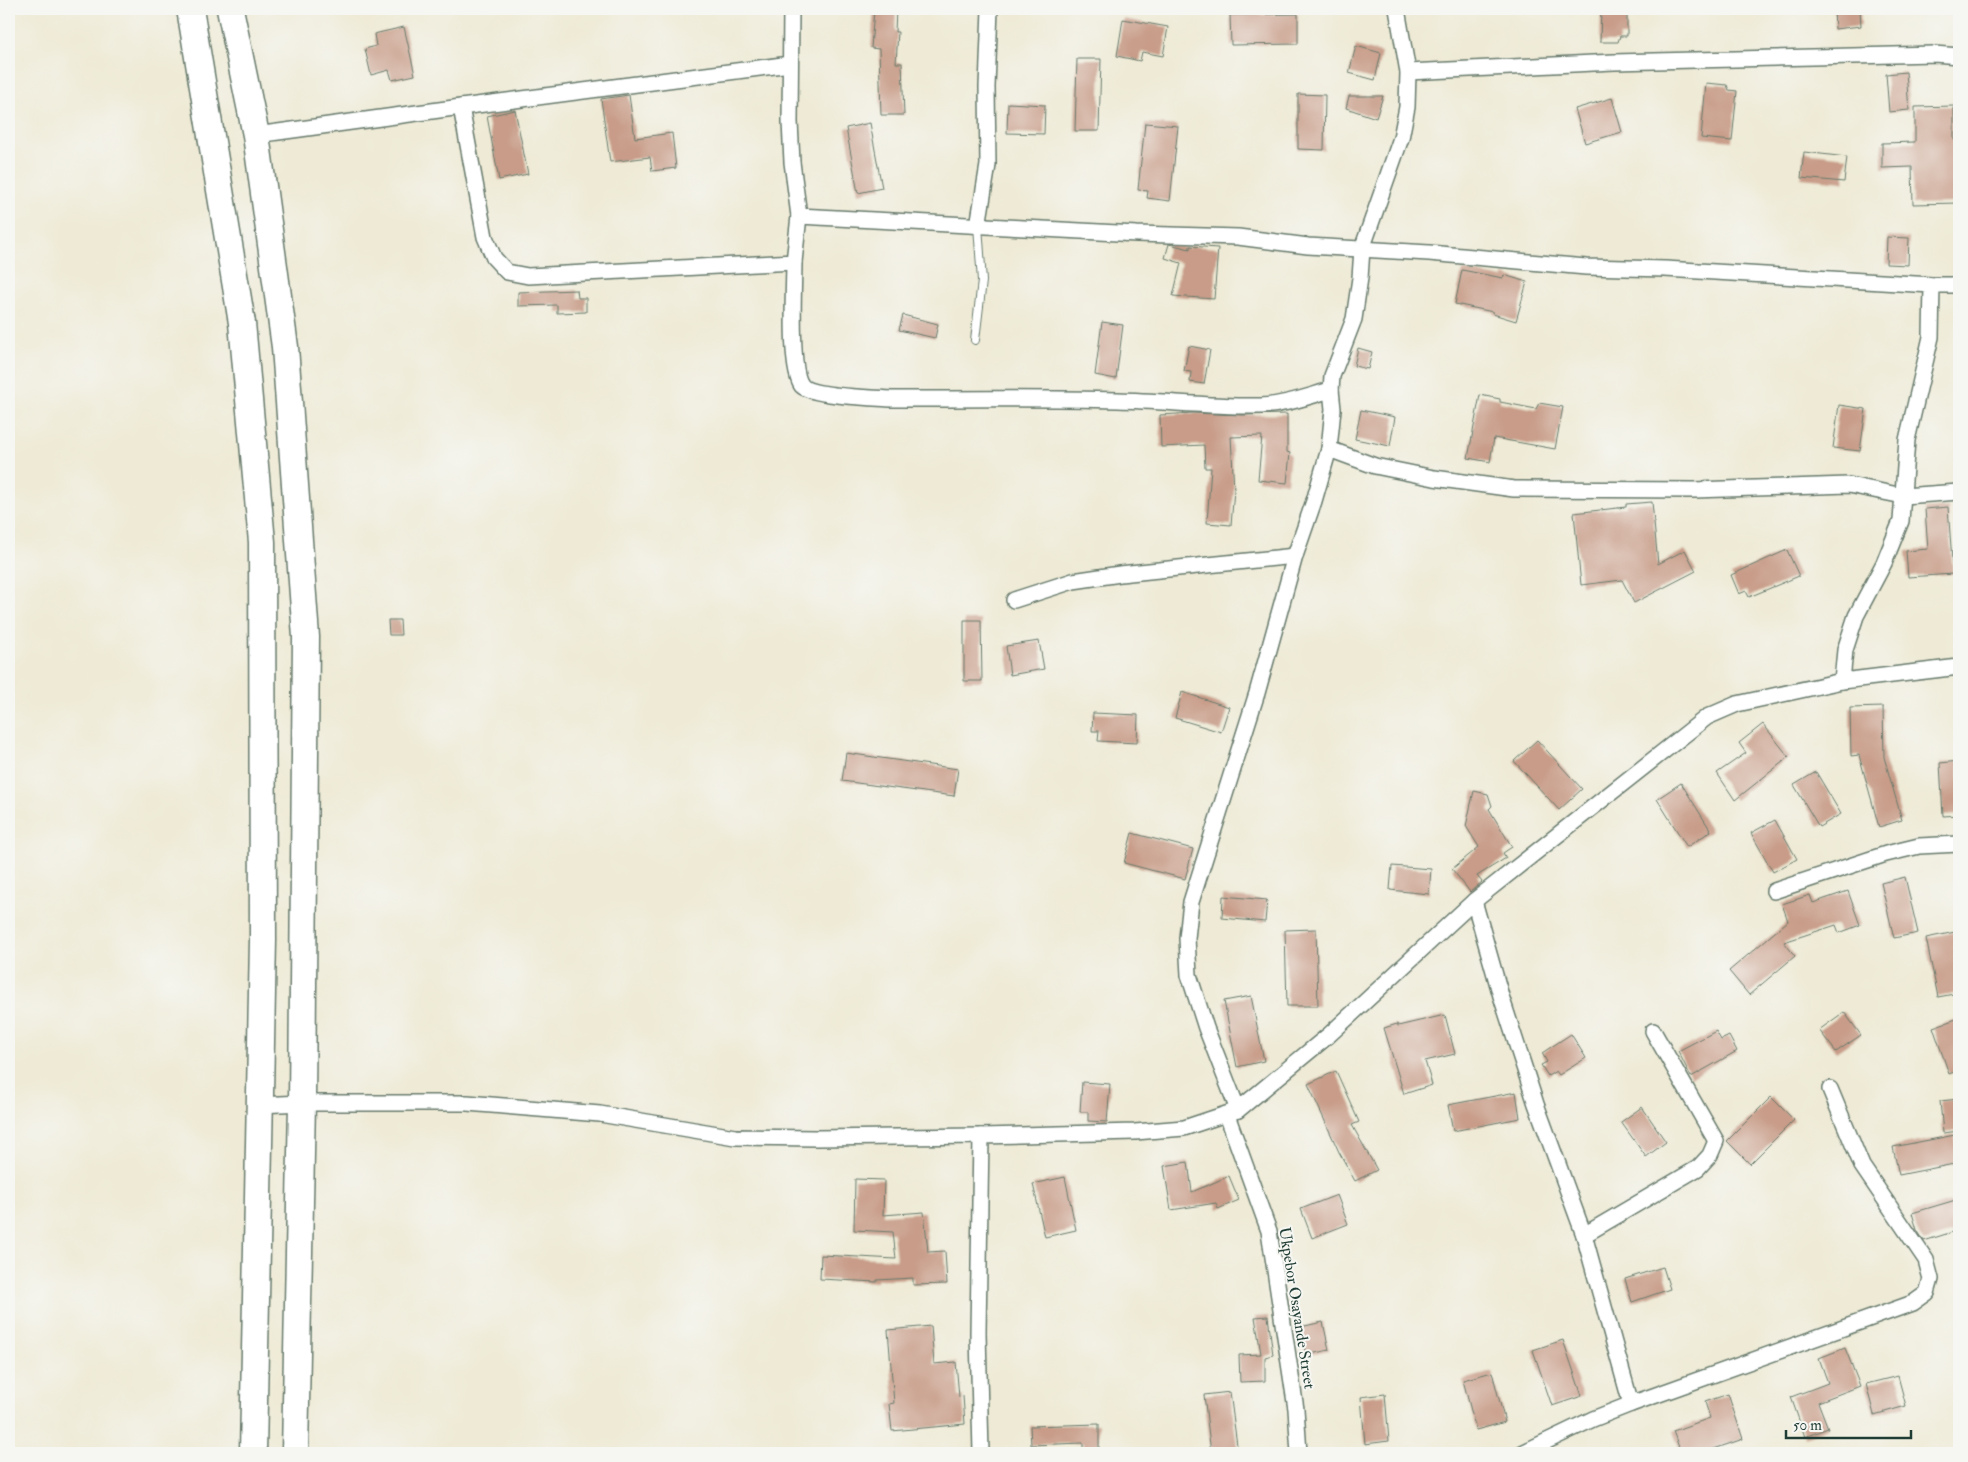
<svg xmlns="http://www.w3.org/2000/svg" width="1968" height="1462" viewBox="0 0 1968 1462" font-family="'IM FELL Double Pica',serif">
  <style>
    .building { fill: #c89c88 }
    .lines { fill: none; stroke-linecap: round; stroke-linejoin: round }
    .lane-casing { stroke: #677a6c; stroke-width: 10 }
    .street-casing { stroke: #677a6c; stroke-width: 18 }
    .highway-casing { stroke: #677a6c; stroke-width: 29 }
    .lane { stroke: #fff; stroke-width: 8 }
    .street { stroke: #fff; stroke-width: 15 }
    .highway { stroke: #fff; stroke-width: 26 }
    .labels { text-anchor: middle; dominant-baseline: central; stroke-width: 4; stroke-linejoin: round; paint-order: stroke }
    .street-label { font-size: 16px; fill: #1f3d34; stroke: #f6f6f2 }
  </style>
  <rect width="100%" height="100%" fill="#f6f6f2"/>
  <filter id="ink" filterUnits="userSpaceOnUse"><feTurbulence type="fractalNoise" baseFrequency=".02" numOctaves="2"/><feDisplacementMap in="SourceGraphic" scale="10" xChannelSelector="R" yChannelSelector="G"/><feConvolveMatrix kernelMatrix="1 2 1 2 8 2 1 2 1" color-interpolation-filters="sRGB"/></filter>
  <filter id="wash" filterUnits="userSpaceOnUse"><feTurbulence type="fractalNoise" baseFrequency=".0096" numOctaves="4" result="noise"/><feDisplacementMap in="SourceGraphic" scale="20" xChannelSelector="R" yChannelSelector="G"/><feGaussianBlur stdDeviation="1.12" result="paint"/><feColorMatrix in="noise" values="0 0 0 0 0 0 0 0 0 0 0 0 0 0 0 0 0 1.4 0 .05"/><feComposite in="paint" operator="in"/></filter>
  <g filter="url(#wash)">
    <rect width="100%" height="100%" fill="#eeead5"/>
    <g id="blocks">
      <g class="building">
        <path d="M874,9H896L895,32H898L896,63H902L904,115H881L879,49L871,48Z"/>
        <path d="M1601,9H1627V36H1620L1618,42H1600Z"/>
        <path d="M1834,9H1860L1861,26L1835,29Z"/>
        <path d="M1298,14V44L1231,45L1230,15Z"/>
        <path d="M1123,19L1168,27L1163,56L1142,52L1140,61L1117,56Z"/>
        <path d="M404,27L415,75L392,80L389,70L371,75L365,49L376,46L374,34Z"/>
        <path d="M1356,46L1381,53L1375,80L1349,73Z"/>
        <path d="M1077,59H1101L1099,131H1075Z"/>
        <path d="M1906,72L1909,110L1889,112L1886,74Z"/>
        <path d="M1706,83L1727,85L1729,90L1737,91L1732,141L1701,138Z"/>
        <path d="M1298,94L1325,95L1324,150L1298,149Z"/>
        <path d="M629,95L635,138L672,133L676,168L652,171L650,157L610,162L601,99Z"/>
        <path d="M1349,96H1383L1376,118L1346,108Z"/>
        <path d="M1612,98L1622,132L1585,143L1575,109Z"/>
        <path d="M1008,103L1045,105L1044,134L1007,133Z"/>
        <path d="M1954,106V140H1959V203L1913,204L1912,167L1882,168V143L1915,142V107Z"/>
        <path d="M515,110L528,174L499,180L487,116Z"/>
        <path d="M870,123L882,188L858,193L846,128Z"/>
        <path d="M1145,123L1178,126L1170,201L1147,198L1148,191L1138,190Z"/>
        <path d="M1804,152L1847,157L1844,182L1801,178Z"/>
        <path d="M1887,237L1909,238L1908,265L1886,264Z"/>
        <path d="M1169,244L1190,249V246L1218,248L1214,299L1173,296L1181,263L1165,258Z"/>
        <path d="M1462,270L1503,278L1504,275L1527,282L1516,321L1493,314V312L1455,304Z"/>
        <path d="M577,290L578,298H586V312L557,313V305L518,306V292Z"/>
        <path d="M903,315L938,324L935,338L899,330Z"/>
        <path d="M1102,322L1123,325L1116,379L1095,375Z"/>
        <path d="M1189,346L1210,350L1204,384L1190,382L1191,372L1184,371Z"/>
        <path d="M1358,348L1372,352L1368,369L1354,366Z"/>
        <path d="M1480,395L1500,399V402L1536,409L1539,403L1563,407L1555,449L1494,438L1490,462L1468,458Z"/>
        <path d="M1839,405L1866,409L1860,451L1833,448Z"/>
        <path d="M1361,410L1395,417L1390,446L1355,439Z"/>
        <path d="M1193,413L1243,415L1287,414V452L1290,453L1287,483L1258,480L1262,436L1231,437L1234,490L1231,525L1207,523L1211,468H1205L1204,445L1161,447L1160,415Z"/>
        <path d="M1652,502L1658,564L1685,550L1696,571L1634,603L1622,580L1581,585L1574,513L1626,507V504Z"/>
        <path d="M1948,507L1953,574L1908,577L1906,551L1928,549L1925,509Z"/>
        <path d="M1787,550L1799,576L1749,597L1746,591L1739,594L1731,575Z"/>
        <path d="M388,620H400L401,635H389Z"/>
        <path d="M964,620H981L982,681H964Z"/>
        <path d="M1039,641L1044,669L1010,675L1006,646Z"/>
        <path d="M1182,692L1229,707L1221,732L1175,718Z"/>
        <path d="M1883,707L1884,757L1902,820L1879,827L1859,755L1851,756L1850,708Z"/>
        <path d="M1093,713L1138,715L1137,743L1098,741L1099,731H1092Z"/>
        <path d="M1763,724L1789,757L1735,800L1717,773L1746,753L1739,743Z"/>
        <path d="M1537,740L1582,789L1559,810L1514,761Z"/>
        <path d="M846,753L958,769L954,796L842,781Z"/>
        <path d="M1959,761V815L1943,816L1940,763Z"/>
        <path d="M1816,772L1841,814L1819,827L1794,785Z"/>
        <path d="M1681,783L1711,831L1687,847L1657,799Z"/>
        <path d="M1474,791L1488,794L1492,806L1489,809L1512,847L1503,853L1506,858L1477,876L1482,882L1470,892L1452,869L1479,847L1466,826Z"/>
        <path d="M1775,820L1797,859L1773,872L1751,833Z"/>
        <path d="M1132,833L1193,849L1185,879L1124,863Z"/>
        <path d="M1392,866L1431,869L1429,894L1390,890Z"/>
        <path d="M1905,877L1918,933L1894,938L1881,883Z"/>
        <path d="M1848,891L1860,925L1839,933L1836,925L1784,942L1795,956L1749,995L1729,971L1788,921L1782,904L1810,895L1813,903Z"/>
        <path d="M1223,896L1267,900L1265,922L1222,918Z"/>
        <path d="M1316,929L1318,1006H1287L1285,930Z"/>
        <path d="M1955,932L1959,955V993L1938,997L1926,938Z"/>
        <path d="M1251,996L1264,1061L1237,1067L1224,1001Z"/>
        <path d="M1844,1012L1861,1035L1836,1052L1819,1030Z"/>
        <path d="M1445,1015L1455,1054L1425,1061L1432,1085L1404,1094L1384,1028L1397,1024L1398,1026Z"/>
        <path d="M1959,1018V1070L1949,1074L1933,1027Z"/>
        <path d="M1716,1031L1721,1040L1729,1036L1737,1051L1691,1077L1678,1051Z"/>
        <path d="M1571,1034L1586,1058L1559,1075L1556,1071L1548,1076L1541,1065L1547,1062L1542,1053Z"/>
        <path d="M1336,1071L1359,1122L1352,1125L1377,1170L1355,1181L1339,1152L1308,1084Z"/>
        <path d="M1082,1082L1110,1084L1107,1122L1088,1121V1112H1080Z"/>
        <path d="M1516,1092L1520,1118L1453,1131L1448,1105Z"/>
        <path d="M1771,1097L1794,1120L1750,1164L1727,1141Z"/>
        <path d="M1959,1099V1131L1943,1133L1940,1101Z"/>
        <path d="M1642,1107L1666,1142L1646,1157L1621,1122Z"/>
        <path d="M1955,1135L1959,1163L1899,1175L1893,1147Z"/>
        <path d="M1188,1162L1192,1192L1229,1176L1239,1200L1218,1209L1216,1203L1171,1210L1164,1166Z"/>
        <path d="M1065,1177L1076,1230L1045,1237L1033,1184Z"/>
        <path d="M855,1179L884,1180L883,1215L924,1212L928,1252L945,1251L947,1284L913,1285V1278L877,1280V1282L820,1279L821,1255L896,1259L893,1232L854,1230Z"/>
        <path d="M1337,1195L1348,1224L1312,1238L1301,1209Z"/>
        <path d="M1959,1199V1230L1924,1241L1917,1230L1912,1213Z"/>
        <path d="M1663,1267L1670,1289L1632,1302L1625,1279Z"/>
        <path d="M1268,1316L1273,1355L1265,1357V1381L1240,1382L1239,1355L1261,1354L1255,1317Z"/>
        <path d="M1323,1322L1329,1350L1306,1355L1300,1327Z"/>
        <path d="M931,1326L934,1364L956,1362L959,1397L963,1396L965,1424L892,1431L889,1404L894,1403L888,1330Z"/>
        <path d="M1563,1340L1582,1396L1552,1406L1533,1350Z"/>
        <path d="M1845,1348L1860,1386L1818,1402L1828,1428L1805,1437L1791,1397L1828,1383L1819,1358Z"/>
        <path d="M1492,1372L1505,1422L1476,1430L1463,1380Z"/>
        <path d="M1898,1376L1906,1406L1874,1415L1866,1384Z"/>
        <path d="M1230,1392L1238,1453H1211L1204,1395Z"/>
        <path d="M1385,1394L1389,1441L1365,1444L1361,1397Z"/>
        <path d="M1728,1394L1743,1439L1711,1450L1713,1453H1681L1673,1431L1710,1418L1705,1402Z"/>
        <path d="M1099,1424V1453H1083V1443L1031,1445L1030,1426Z"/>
      </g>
    </g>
  </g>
  <g filter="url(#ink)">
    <use href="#blocks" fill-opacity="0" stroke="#677a6c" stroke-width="1"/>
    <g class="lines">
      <defs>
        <path id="lane" d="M975,340L982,281L978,226"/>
        <g id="street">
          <path d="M791,9L790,122L792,162L799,216L1137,234L1238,237L1308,246L1429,253L1586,267L1665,269L1932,285L1931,337L1907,440L1901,521L1884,563L1856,616L1845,650L1842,681L1737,704L1707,717L1474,901"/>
          <path d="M1408,72L1614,62L1934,54L1959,56"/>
          <path d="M461,107L790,64"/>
          <path d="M256,135L461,107L485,237L494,258L507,272L528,276L794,262L799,216"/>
          <path d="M978,226L988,165L987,87L990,9"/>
          <path d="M794,262C794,285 789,371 802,386C812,396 875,398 891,399C966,399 1042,398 1118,400C1165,401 1213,407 1261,406C1285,405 1309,396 1331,390"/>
          <path d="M1932,285H1959"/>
          <path d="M1329,449L1375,466L1434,478L1514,489L1694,490L1849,485L1903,496L1959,492"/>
          <path d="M1014,600L1073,581L1120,574L1295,556"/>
          <path d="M1842,681L1959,667"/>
          <path d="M1774,891L1886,854L1919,846L1959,844"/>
          <path d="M259,1105L302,1103H467L600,1114L735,1137L816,1138L981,1136L978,1333L981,1453"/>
          <path d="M1238,1110L1206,1028L1189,975L1187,938L1191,902L1257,693L1295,556L1314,501L1329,449L1333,409L1331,390L1332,376L1354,319L1360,278L1362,249L1401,138L1407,107L1408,72L1397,9"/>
          <path d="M1227,1115L1269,1231L1296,1409L1299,1453"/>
          <path d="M981,1136L1135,1132L1184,1128L1238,1110L1329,1035L1474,901L1501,996L1536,1104L1584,1235L1631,1404L1593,1419L1522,1453"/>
          <path d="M1584,1235L1698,1168L1710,1155L1716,1141L1653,1031"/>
          <path d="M1631,1404L1913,1303L1927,1293L1931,1279L1926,1260L1862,1166L1830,1089"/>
        </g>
        <g id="highway">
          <path d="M190,9L242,323L262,542L263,940L253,1453"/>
          <path d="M230,9L256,135L285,347L306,637L302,1103L295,1453"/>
        </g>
      </defs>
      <use href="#lane" class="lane-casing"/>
      <use href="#street" class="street-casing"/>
      <use href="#highway" class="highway-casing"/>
      <use href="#lane" class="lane"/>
      <use href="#street" class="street"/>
      <use href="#highway" class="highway"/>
    </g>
  </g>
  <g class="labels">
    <g class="street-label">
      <text transform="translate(1297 1308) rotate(81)">Ukpebor Osayande Street</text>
    </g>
  </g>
  <rect width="1968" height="1462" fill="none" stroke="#f6f6f2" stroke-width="30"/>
  <path d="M1786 1430v8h125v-8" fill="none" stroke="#1f3d34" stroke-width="2.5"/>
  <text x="1793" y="1430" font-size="15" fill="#1f3d34" stroke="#f6f6f2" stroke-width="4" paint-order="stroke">50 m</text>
</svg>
